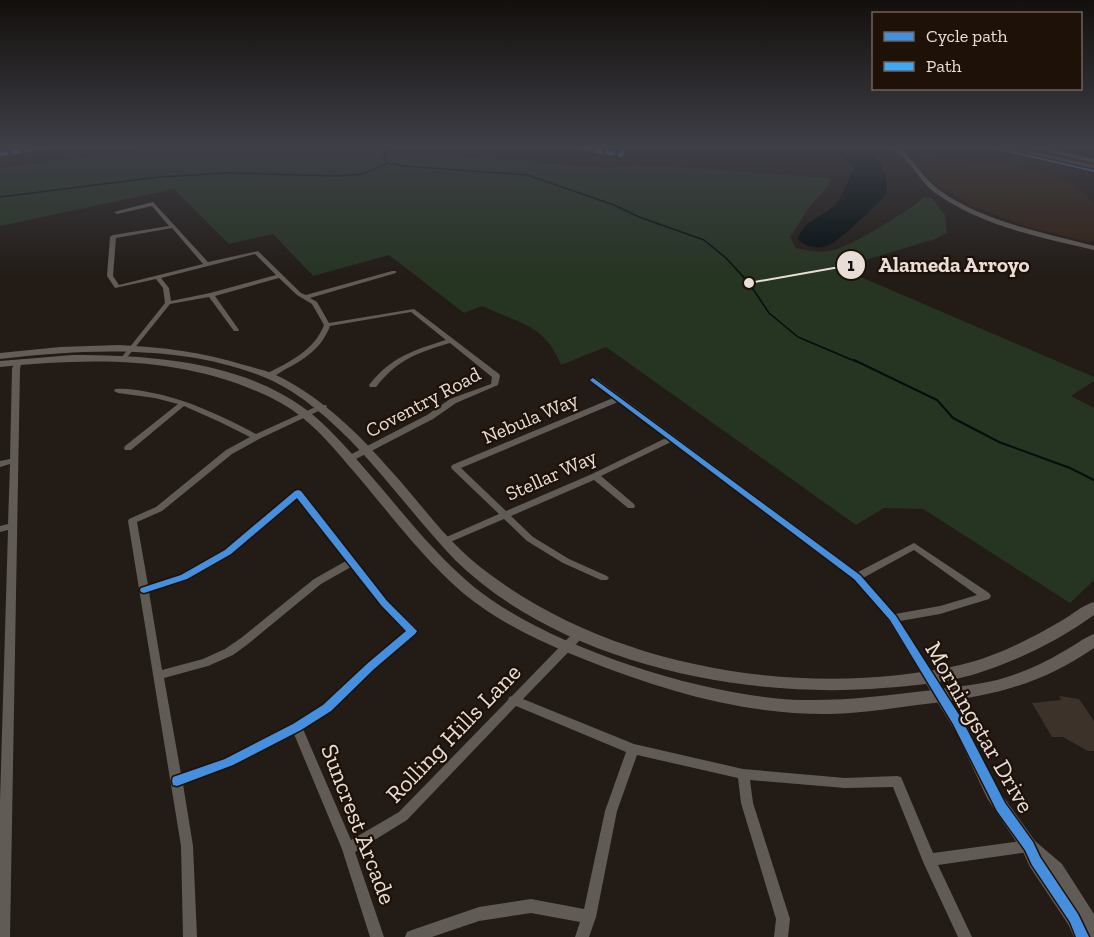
<svg xmlns="http://www.w3.org/2000/svg" width="1094" height="937" viewBox="0 0 1094 937" font-family="'Zilla Slab',serif">
  <style>
    .built { fill: #322013 }
    .green { fill: #263422 }
    .water { fill: #030e0f }
    .lines { fill: none; stroke-linecap: round; stroke-linejoin: round }
    .stream-far1 { stroke: #030e0f; stroke-width: 1.5 }
    .stream { stroke: #030e0f; stroke-width: 2 }
    .building { fill: #3c322a }
    .minor { fill: #615b56; fill-rule: evenodd }
    .tertiary { fill: #615b56; fill-rule: evenodd }
    .secondary { fill: #645c56; fill-rule: evenodd }
    .motorway { fill: #63544c; fill-rule: evenodd }
    .quiet { stroke: #3fa9f5; stroke-width: 4; stroke-dasharray: 8 4; stroke-linecap: butt }
    .cycleway-casing { stroke: #1e1107; stroke-width: 3 }
    .cycleway { fill: #468fdf; fill-rule: evenodd }
    .labels { text-anchor: middle; dominant-baseline: central; stroke-width: 4.5; stroke-linejoin: round; paint-order: stroke }
    .street-label { font-size: 20px; fill: #e8ded7; stroke: #1e1107 }
    .near-street-label { font-size: 24px; fill: #e8ded7; stroke: #1e1107 }
    .leader { fill: none; stroke: #e8ded7; stroke-width: 2 }
    .callout-dot { fill: #e8ded7; stroke: #1e1107; stroke-width: 2 }
    .mark-label { font-size: 18px; text-anchor: middle; font-weight: bold; fill: #111 }
    .callout-label { font-size: 21px; text-anchor: middle; font-weight: bold; fill: #e8ded7; stroke: #1e1107; stroke-width: 4.5; stroke-linejoin: round; paint-order: stroke }
  </style>
  <rect width="100%" height="100%" fill="#221b16"/>
  <path class="built" d="M919,159L1008,164L1060,177L1074,185L1094,203V240L1089,242L1025,226L972,206L935,184Z"/>
  <path class="green" d="M264,146L399,152L608,168L636,165L688,168L830,178L829,185L810,206L790,237L796,248C809,251 820,253 833,250C852,246 909,211 924,197L932,198L945,215L947,233L935,239L852,264L847,271L1094,377V381L1071,396L1094,408V580L1070,603L923,509L884,508L856,525L606,347L561,365C545,324 518,323 482,306L464,313L389,255L313,276L273,234L229,244L174,189L0,226V168L152,149Z"/>
  <path class="water" d="M817,146C854,146 889,146 887,194C876,205 842,239 829,245C819,250 805,247 798,239C802,222 821,217 833,207C843,198 847,180 854,169L842,157Z"/>
  <g class="lines">
    <g class="stream-far1">
      <path d="M386,153L383,158L388,163L404,166L527,175L614,205L639,217L704,240L726,258L749,283L769,313L798,337L857,362"/>
      <path d="M0,197L159,177L228,173L337,176L363,174L388,163"/>
    </g>
    <path class="stream" d="M854,360L937,400L953,418L999,442L1070,468L1094,480"/>
  </g>
  <path class="building" d="M1059,696L1079,699L1094,721V751H1088L1063,737H1052L1032,703L1061,700Z"/>
  <g class="lines">
    <g class="minor">
      <path d="M153,202L208,262L258,251L301,293L306,295L392,271H396V273L310,298L317,302L329,323L414,309L499,374L500,376L498,385L456,403L433,419L352,461H346L345,459L346,457L427,415L450,399L491,384L492,377L450,343C417,353 398,359 376,387H370L369,385C391,357 414,350 446,340L411,312L330,326C322,348 304,360 284,370C278,374 273,378 266,378L265,376L266,374C289,362 314,351 324,325L312,304L297,295L279,278L215,296L239,330L238,331H234L209,297L170,304L125,360H121V358L165,303L163,288L156,279L115,288L107,276L110,237L113,235L169,226L152,206L117,214L114,212ZM172,228L203,264L119,285L113,276L116,238ZM255,254L276,275L210,293L171,301L169,288L161,278Z"/>
      <path d="M19,360L22,362L20,368L10,937H0V801L8,530L0,532V526L8,524L10,464L0,467V461L10,459L12,368L17,361Z"/>
      <path d="M590,378H596L858,572L914,543L989,593L991,596L989,599L940,614L900,621L933,674L934,677L933,680L929,681L925,680L889,621L854,579L671,442L601,476L634,504L635,506L634,508H628L594,480L511,516L533,537L569,559L607,576L609,578L607,580H601L563,563L527,541L504,519L448,543H442L440,541L442,539L499,514L452,469L451,467L452,465L613,398L590,382L589,380ZM618,402L666,438L592,474L506,511L461,468ZM914,550L977,595L940,606L895,614L863,578Z"/>
      <path d="M115,389C126,388 137,390 148,392C187,399 222,416 256,434L320,405H326L327,407L259,439L232,454L162,511L137,522L148,585L181,575L225,550L295,491H301L387,600L416,628L417,631L416,634L375,669L331,711L303,729L351,840L399,812L508,700L509,697L512,696L575,631L579,630L583,631L584,634L583,637L523,699L634,744L743,769L845,778L897,776L901,777L933,853L1029,840L1034,842L1035,846L1034,850L1029,852L938,865L972,937H958L924,864L893,787L845,788L750,780L753,803L790,919L788,937H774L776,919L741,803L738,778L637,755L617,811L596,917L589,937H575L580,922L531,913L479,921L432,937H405L407,932L412,930L479,907L531,899L584,909L605,811L626,752L516,706L407,820L355,852L384,937H370L342,849L294,734L233,766L183,784L193,846L197,937H183L181,846L128,521L129,519L156,507L226,450L250,437L220,422L184,406L131,450H125L124,448L125,446L178,404L155,398L118,393L114,391ZM297,498L346,561L314,579L241,638L225,649L203,659L162,670L149,592L187,579L231,554ZM351,567L381,606L405,631L367,663L323,705L293,724L225,758L181,774L164,678L208,666L233,655L248,644L321,584Z"/>
    </g>
    <g class="tertiary">
      <path d="M889,146H896L901,150C915,162 924,179 939,190C984,222 1042,232 1094,246V250C1040,237 980,226 934,192C923,184 916,171 907,161C902,155 895,151 889,146Z"/>
      <path d="M929,671L934,673L967,726L997,788L1035,841L1062,864L1094,914V937H1074L1068,924L1030,867L1023,852L987,798L957,734L922,677L924,673Z"/>
    </g>
    <g class="secondary">
      <path d="M981,146H993L1094,169V173Z"/>
      <path d="M1024,146H1036L1094,159V163Z"/>
      <path d="M119,345C162,347 203,352 244,365C254,368 266,370 276,375C322,397 360,435 393,473C421,504 446,540 479,566C607,668 802,700 960,665C996,657 1030,639 1061,621C1072,615 1082,605 1094,602V615C1058,641 1015,662 972,675C943,683 913,686 883,688C741,700 559,662 455,560C418,521 387,478 350,440C326,416 297,391 266,378C184,344 86,349 0,359V353L60,347Z"/>
      <path d="M73,355C150,355 239,361 304,408C327,425 346,447 365,469C400,509 433,553 474,587C550,648 705,697 802,700C846,701 889,695 933,690C958,686 983,685 1007,677C1027,671 1046,662 1064,651C1074,646 1083,638 1094,634V648C1042,684 995,695 934,703C899,707 865,713 830,714C745,715 664,691 586,660C543,643 499,623 463,593C419,555 386,508 348,465C329,442 308,418 281,403C194,356 96,357 0,367V361Z"/>
    </g>
    <path class="motorway" d="M992,146H1008L1094,165V171Z"/>
    <g class="quiet">
      <path d="M571,146L621,155L624,146"/>
      <path d="M0,154L57,146"/>
    </g>
    <defs>
      <g id="cycleway">
        <path d="M982,146H990L1094,170V172Z"/>
        <path d="M593,378L860,575L896,616L961,718L1005,803L1033,842L1040,857L1078,914L1089,937H1076L1070,922L1032,865L1025,850L997,811L953,724L890,620L854,579L591,381L590,380Z"/>
        <path d="M298,490L301,491L387,601L417,631L415,634L374,669L331,711L301,730L233,765L177,786L173,785L172,781L173,777L225,759L293,724L323,705L368,663L406,631L381,605L297,498L231,554L187,579L144,593L141,592L140,590L141,588L181,575L225,550L295,491Z"/>
      </g>
    </defs>
    <use href="#cycleway" class="cycleway-casing"/>
    <use href="#cycleway" class="cycleway"/>
  </g>
  <linearGradient id="sky" x2="0" y2="1"><stop stop-color="#130f0c"/><stop offset="0.53" stop-color="#3e3f47"/><stop offset="1" stop-color="#3e3f47" stop-opacity="0"/></linearGradient>
  <rect width="1094" height="277" fill="url(#sky)"/>
  <g class="labels">
    <g class="street-label">
      <text transform="translate(423 402) rotate(-28)">Coventry Road</text>
      <text transform="translate(530 418) rotate(-23)">Nebula Way</text>
      <text transform="translate(551 475) rotate(-24)">Stellar Way</text>
    </g>
    <g class="near-street-label">
      <text transform="translate(980 727) rotate(60)">Morningstar Drive</text>
      <text transform="translate(453 733) rotate(-46)">Rolling Hills Lane</text>
      <text transform="translate(359 824) rotate(69)">Suncrest Arcade</text>
    </g>
  </g>
  <path class="leader" d="M749 283L851 265"/>
  <g class="callout-dot">
    <circle cx="749" cy="283" r="6"/>
    <circle cx="851" cy="265" r="15"/>
  </g>
  <g class="mark-label">
    <text x="851" y="271">1</text>
  </g>
  <g class="callout-label">
    <text x="954" y="272">Alameda Arroyo</text>
  </g>
  <rect x="872" y="12" width="210" height="78" fill="#1e1107" stroke="#6f635a" stroke-width="1.5"/>
  <rect x="884" y="32" width="30" height="9" fill="#468fdf" stroke="#6f635a" stroke-width="1.5"/>
  <text x="926" y="42" font-size="18" fill="#e8ded7">Cycle path</text>
  <rect x="884" y="62" width="30" height="9" fill="#3fa9f5" stroke="#6f635a" stroke-width="1.5"/>
  <text x="926" y="72" font-size="18" fill="#e8ded7">Path</text>
</svg>
